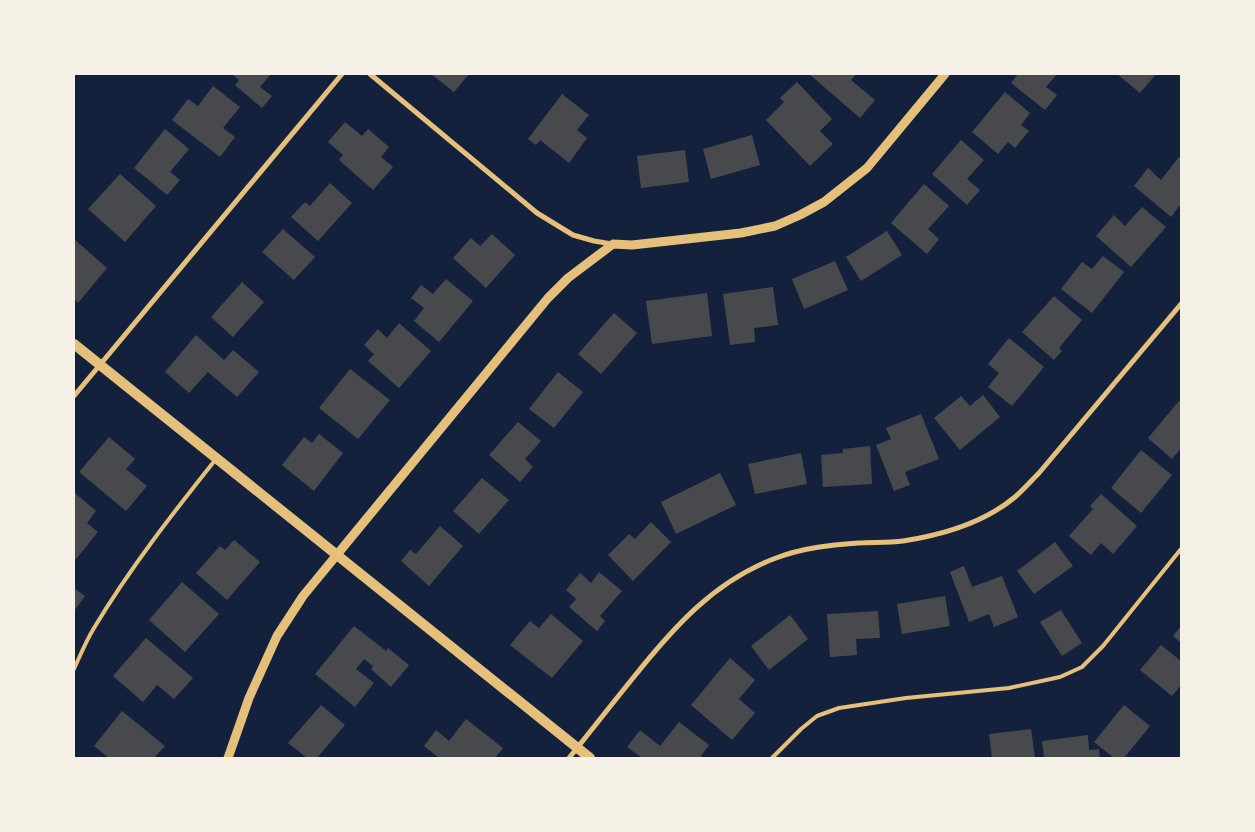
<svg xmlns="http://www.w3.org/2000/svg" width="1255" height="832" viewBox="0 0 1255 832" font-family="Barlow,sans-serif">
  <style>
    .building { fill: #48494c }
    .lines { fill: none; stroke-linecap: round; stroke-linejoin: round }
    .service { stroke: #e5c07b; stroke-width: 4 }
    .minor { stroke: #e5c07b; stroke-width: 5 }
    .tertiary { stroke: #e5c07b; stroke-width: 9 }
    .secondary { stroke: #e5c07b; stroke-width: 10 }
  </style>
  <rect width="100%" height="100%" fill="#14213d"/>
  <g class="building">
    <path d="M232,74H271L260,87L272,96L262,108L235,85L239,80Z"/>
    <path d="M431,74H469L454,92Z"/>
    <path d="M809,74H856L851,80L875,100L860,118Z"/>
    <path d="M1018,74H1057L1046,87L1057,95L1045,110L1011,83Z"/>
    <path d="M1117,74H1156L1140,93Z"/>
    <path d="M797,82L832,119L820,131L833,144L810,166L766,120L784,102L780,98Z"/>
    <path d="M213,86L240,107L223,128L235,137L220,157L172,120L188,99L198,106Z"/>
    <path d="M1005,92L1030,113L1021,125L1029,131L1015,148L1008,142L998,154L972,132Z"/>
    <path d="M562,94L589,115L577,130L587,138L569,163L540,140L536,145L528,139Z"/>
    <path d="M345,122L362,136L368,129L389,147L381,157L393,167L373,190L339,160L343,155L328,142Z"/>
    <path d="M165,129L189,149L170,172L180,180L167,195L134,168Z"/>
    <path d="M752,135L760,165L711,179L703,149Z"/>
    <path d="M961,140L984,160L967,179L980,190L967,205L932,174Z"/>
    <path d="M685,150L689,182L641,188L637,156Z"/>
    <path d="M1179,157L1181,159V204L1171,217L1134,186L1148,168L1161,180Z"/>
    <path d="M120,174L156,206L125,242L88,209Z"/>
    <path d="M330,183L352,203L318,241L291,217L305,202L310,206Z"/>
    <path d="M924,184L949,206L928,229L939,239L927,254L891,223Z"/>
    <path d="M1142,207L1166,227L1131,267L1096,236L1114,215L1125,226Z"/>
    <path d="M283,229L315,257L294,280L262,252Z"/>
    <path d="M887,231L902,255L861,281L846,257Z"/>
    <path d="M492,234L515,255L486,288L453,258L471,238L480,246Z"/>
    <path d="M74,239L107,268L78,303L74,299Z"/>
    <path d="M1103,256L1124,272L1092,313L1061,289L1082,262L1092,269Z"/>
    <path d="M835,261L848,290L804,309L792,279Z"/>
    <path d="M446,279L473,301L439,342L414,321L424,308L411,298L421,285L433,294Z"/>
    <path d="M242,282L264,302L233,337L211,317Z"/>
    <path d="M773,287L778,325L754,328L755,342L730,345L723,294Z"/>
    <path d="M707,293L712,336L652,344L646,301Z"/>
    <path d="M1054,296L1082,320L1059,348L1062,351L1054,360L1022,332Z"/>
    <path d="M614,313L637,333L601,374L578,354Z"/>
    <path d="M399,323L431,351L399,388L368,361L374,354L364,345L378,329L387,338Z"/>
    <path d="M196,335L224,360L233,350L259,372L237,397L208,372L189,393L165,372Z"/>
    <path d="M1009,338L1044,367L1012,406L988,387L999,373L988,364Z"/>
    <path d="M350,369L390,400L358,439L319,408Z"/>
    <path d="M558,372L583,392L554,428L529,409Z"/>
    <path d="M983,395L1000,417L960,450L934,418L961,396L970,406Z"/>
    <path d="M1179,401L1181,403V448L1172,459L1148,438Z"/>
    <path d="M921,414L939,459L905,472L910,485L894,491L876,445L891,439L886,428Z"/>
    <path d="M518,422L541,441L525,459L533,467L520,482L489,455Z"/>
    <path d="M319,434L343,453L314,491L282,465L304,437L312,443Z"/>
    <path d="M109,437L135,459L126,469L147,486L126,511L79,472Z"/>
    <path d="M870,446L872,484L823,487L821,455L843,453V449Z"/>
    <path d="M1141,450L1172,475L1141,513L1111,488Z"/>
    <path d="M801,453L807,484L755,494L748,464Z"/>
    <path d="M720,473L736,505L676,534L661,502Z"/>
    <path d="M482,478L509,500L479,534L453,511Z"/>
    <path d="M75,493L96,511L87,523L98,532L76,559L74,558V495Z"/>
    <path d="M1101,494L1137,526L1113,554L1101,543L1091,555L1069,536L1093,509L1090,506Z"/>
    <path d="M651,522L671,542L633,581L608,555L629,534L635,539Z"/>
    <path d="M440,526L463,546L429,586L401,561L410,550L416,554Z"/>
    <path d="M234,540L260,562L227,600L196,573L220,546L225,550Z"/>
    <path d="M1055,542L1073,566L1034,594L1017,571Z"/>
    <path d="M964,566L972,587L1002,576L1018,617L994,627L989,614L969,622L950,572Z"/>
    <path d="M599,572L622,591L600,616L605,621L597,631L569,607L576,599L566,590L580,573L591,583Z"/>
    <path d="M182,582L219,614L185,652L149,620Z"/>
    <path d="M74,588L85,596L74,611Z"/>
    <path d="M945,596L950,626L902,634L897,604Z"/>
    <path d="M1061,610L1082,643L1062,656L1040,622Z"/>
    <path d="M878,611L880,638L856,639L857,655L830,657L827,614Z"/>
    <path d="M551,614L583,641L552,678L510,645L530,621L539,628Z"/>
    <path d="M790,615L808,639L769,670L751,646Z"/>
    <path d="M354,626L386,651L388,648L409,665L391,687L371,669L373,666L364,659L356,669L374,683L355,707L315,674Z"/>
    <path d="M1181,626V643L1173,636Z"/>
    <path d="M146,638L193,678L174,699L157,685L143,702L113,676Z"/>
    <path d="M1161,645L1181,661V685L1172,696L1140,670Z"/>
    <path d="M730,658L755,680L739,699L755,713L732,740L691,705Z"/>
    <path d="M321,705L345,725L317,758H307L288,743Z"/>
    <path d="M1124,705L1150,726L1124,758H1114L1094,742Z"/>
    <path d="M122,711L165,746L154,758H109L94,746Z"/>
    <path d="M466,719L503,748L495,758H439L424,746L436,730L449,741Z"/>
    <path d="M679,722L709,745L701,756L704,758H642L627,747L640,730L660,746Z"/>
    <path d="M1031,729L1035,758H992L989,734Z"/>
    <path d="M1088,735L1089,750L1099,749L1100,758H1044L1042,741Z"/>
  </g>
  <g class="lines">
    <g class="service">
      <path d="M74,669C80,656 86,641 94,628C130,568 173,513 216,459"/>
      <path d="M772,758L801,729L817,716L839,708L906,698L1009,688L1060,677L1082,667L1103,646L1181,549"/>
    </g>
    <g class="minor">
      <path d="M370,74L537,213L573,235L594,241L612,244"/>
      <path d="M74,396L342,74"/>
      <path d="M569,758C590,732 611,705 633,678C673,628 714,581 776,558C802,548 830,545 858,543C873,542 888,543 903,541C942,535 984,523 1015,497C1023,490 1031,481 1039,473L1181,304"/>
    </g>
    <path class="tertiary" d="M228,758L249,698L277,636L303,596L548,298L568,278L613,244L632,245L741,233L775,226L800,215L824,202L867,168L945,74"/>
    <path class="secondary" d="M74,344L590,758"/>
  </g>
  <rect width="1255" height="832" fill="none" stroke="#f6f1e7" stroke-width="150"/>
</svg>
